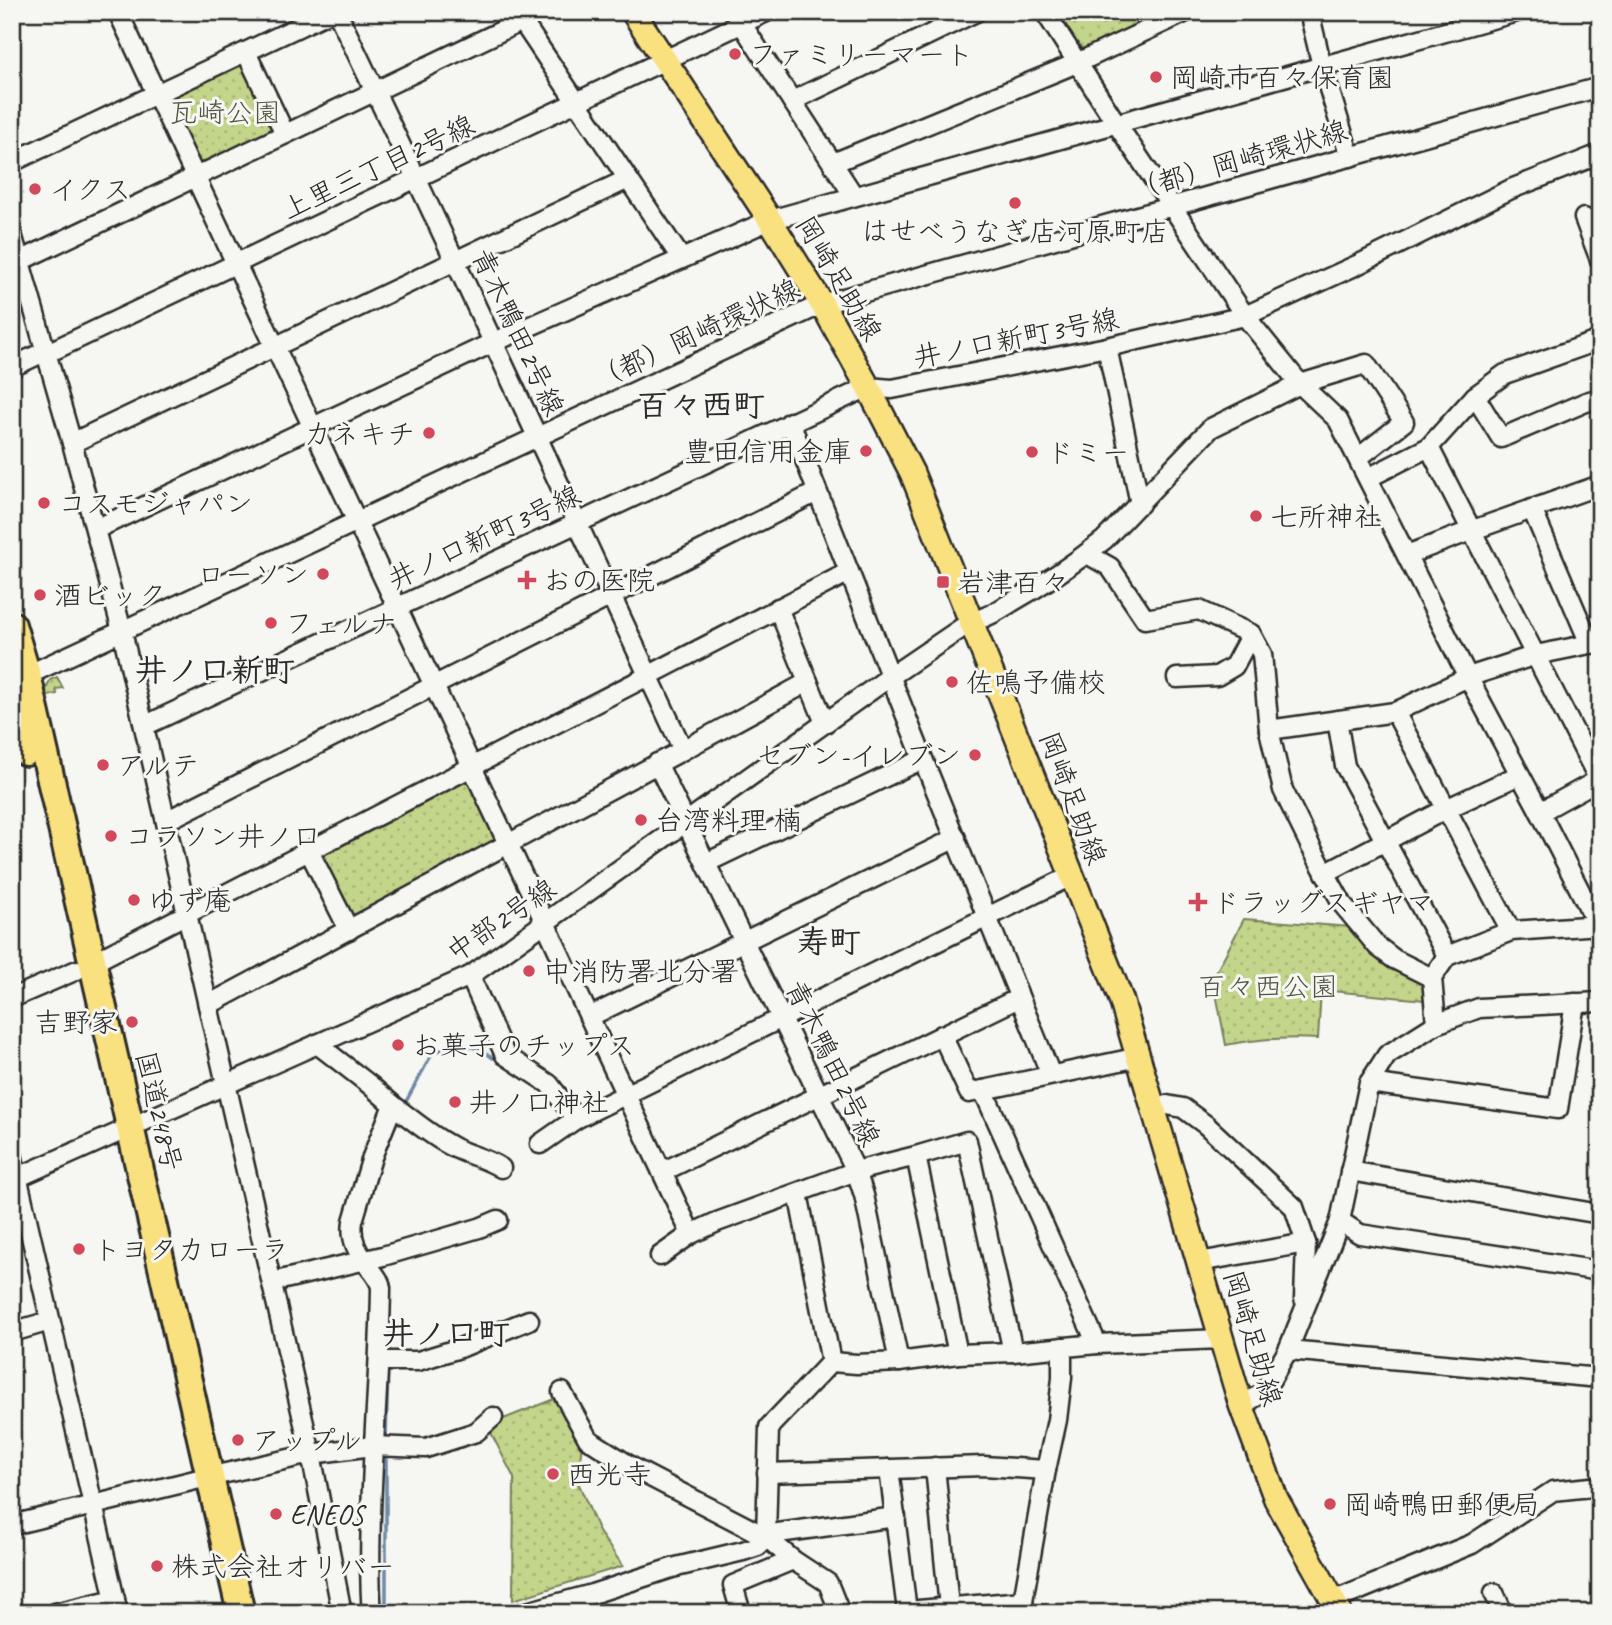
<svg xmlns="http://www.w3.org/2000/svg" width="1612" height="1625" viewBox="0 0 1612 1625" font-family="Caveat,'Klee One',sans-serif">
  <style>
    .park { fill: url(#park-dots); stroke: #76805a; stroke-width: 2 }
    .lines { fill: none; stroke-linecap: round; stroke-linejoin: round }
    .stream { stroke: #6d89a4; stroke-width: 3.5 }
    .minor-casing { stroke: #2b2b2b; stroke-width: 23 }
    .major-casing { stroke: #2b2b2b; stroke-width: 28 }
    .highway-casing { stroke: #2b2b2b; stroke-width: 32 }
    .minor { stroke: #f6f6f2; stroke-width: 18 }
    .major { stroke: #fae180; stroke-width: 23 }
    .highway { stroke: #fae180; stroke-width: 26 }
    .poi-dot { fill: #d1495b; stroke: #f6f6f2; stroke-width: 2.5 }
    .labels { text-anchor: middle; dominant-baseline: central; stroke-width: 6; stroke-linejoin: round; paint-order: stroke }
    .poi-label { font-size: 28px; fill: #2b2b2b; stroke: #f6f6f2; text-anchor: start }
    .park-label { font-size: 28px; fill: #515643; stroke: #f6f6f2 }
    .street-label { font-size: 28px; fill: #2b2b2b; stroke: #f6f6f2 }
    .quarter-label { font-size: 32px; font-weight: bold; fill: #2b2b2b; stroke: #f6f6f2 }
  </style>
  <defs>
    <pattern id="park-dots" width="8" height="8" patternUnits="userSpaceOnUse" patternTransform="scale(1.75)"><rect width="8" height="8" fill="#c2d58a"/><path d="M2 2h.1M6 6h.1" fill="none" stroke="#a7b777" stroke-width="1.8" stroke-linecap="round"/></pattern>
  </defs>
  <rect width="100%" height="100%" fill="#f6f6f2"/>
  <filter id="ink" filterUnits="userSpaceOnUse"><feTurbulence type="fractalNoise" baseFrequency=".0143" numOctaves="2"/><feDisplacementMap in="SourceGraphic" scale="14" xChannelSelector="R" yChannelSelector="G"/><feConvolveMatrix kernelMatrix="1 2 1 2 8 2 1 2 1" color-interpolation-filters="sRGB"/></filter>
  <g filter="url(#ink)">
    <g class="park">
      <path d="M1052,12H1175L1078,53Z"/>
      <path d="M242,59L279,128L202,168L166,94Z"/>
      <path d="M57,677L63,688L56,689L57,694L43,697L50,680Z"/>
      <path d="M469,777L499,839L497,844L353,921L316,852Z"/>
      <path d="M1244,919L1351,927L1372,950L1390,967L1427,982L1424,1000L1321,990L1318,1039C1286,1037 1257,1039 1226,1045L1213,978Z"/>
      <path d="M559,1397L582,1441L578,1482L599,1532L623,1566L513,1600L514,1478L489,1429L501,1420Z"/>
    </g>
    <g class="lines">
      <g class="stream">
        <path d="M403,1107L433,1052C459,1045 471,1041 493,1058"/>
        <path d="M367,1205L384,1152L399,1117"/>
        <path d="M362,1219L360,1235L371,1255"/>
        <path d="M388,1354L389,1327"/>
        <path d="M386,1441L388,1365"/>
        <path d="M386,1613V1453"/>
      </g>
      <defs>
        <g id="minor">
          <path d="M118,12L691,1234"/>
          <path d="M516,12L681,258"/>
          <path d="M734,12L854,196"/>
          <path d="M1045,12L1116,123L1245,316L1300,384L1338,420L1468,677L1540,812L1598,926L1600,934"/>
          <path d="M1309,12L1322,66L1350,157"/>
          <path d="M246,52L285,134"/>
          <path d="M792,101L976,12"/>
          <path d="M12,162L330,12"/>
          <path d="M833,163L1077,63L1186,12"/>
          <path d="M1584,218L1600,260"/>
          <path d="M12,234L72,443L122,631L311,1454L342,1613"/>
          <path d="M20,261L522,21"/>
          <path d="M1107,347L1140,504"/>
          <path d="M12,367L46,351L56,349L766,12"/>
          <path d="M1475,396L1501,438L1586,402L1600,398"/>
          <path d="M790,422L923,759L1051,1075"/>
          <path d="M72,443L628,179"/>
          <path d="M1429,447L1599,780"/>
          <path d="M1368,478L1429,447L1475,396L1505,374L1600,340"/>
          <path d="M1532,509L1590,644"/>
          <path d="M96,529L492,343L770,220L1517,12"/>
          <path d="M1087,554L1110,567L1145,619L1199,610L1251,634L1262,654L1269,730L1283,790L1311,847L1343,905L1377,946L1394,959L1432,978"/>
          <path d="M1407,555L1473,530L1600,485"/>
          <path d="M778,608L825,723"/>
          <path d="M1177,678L1217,676L1234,666L1251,634"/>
          <path d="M19,679L822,304L1600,87"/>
          <path d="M1395,712L1511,931"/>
          <path d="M1337,720L1345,766L1447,956"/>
          <path d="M144,726L868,387L892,389L1107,347L1245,316L1357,265L1511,189L1600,154"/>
          <path d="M1269,730L1395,712L1468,677L1536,655L1590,644L1600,643"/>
          <path d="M683,750L808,682"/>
          <path d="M657,763L856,1171L864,1195L899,1362"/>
          <path d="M1540,812L1600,779"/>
          <path d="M166,821L817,492"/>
          <path d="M309,851L349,930"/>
          <path d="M706,863L923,759"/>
          <path d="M1325,873L1446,809L1519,775"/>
          <path d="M92,963L849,572"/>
          <path d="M470,976L505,1055L549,1084L576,1119"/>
          <path d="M12,998L77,970"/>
          <path d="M208,1005L683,750C568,504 455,257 337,12"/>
          <path d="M589,1017L956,838"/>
          <path d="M1436,1024L1432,978L1447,956L1511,931L1600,925"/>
          <path d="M942,1035L969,1093L1139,1057"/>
          <path d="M317,1044L370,1085L393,1105L372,1157L353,1221C350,1241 358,1253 370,1268C375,1275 380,1280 381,1288C380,1364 373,1439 371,1515C370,1548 369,1580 372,1613"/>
          <path d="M1369,1083L1558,1109L1575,1003"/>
          <path d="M983,1090L1097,1344"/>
          <path d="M393,1105C411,1119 430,1135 451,1146C467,1155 486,1158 501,1168"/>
          <path d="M1153,1107L1167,1105L1183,1108L1206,1125L1294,1207L1306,1243L1304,1299"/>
          <path d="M540,1144L576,1119L1071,876"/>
          <path d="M12,1154L118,1613"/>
          <path d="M916,1156L958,1354"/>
          <path d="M1350,1171L1600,1214"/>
          <path d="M662,1172L1019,998"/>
          <path d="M12,1180L470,976L891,676L972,621C987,618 999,610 1012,602C1044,584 1075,563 1104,540L1211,428L1300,384L1366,364L1404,422L1358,458"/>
          <path d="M798,1193L831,1362"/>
          <path d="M1340,1221L1360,1234L1600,1271"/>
          <path d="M660,1256L691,1234L717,1222L856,1171L916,1156L967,1141L1013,1352"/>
          <path d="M1199,1262L1306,1243"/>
          <path d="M272,1282L383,1256L479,1228L498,1220"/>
          <path d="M12,1332L50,1321"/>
          <path d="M1288,1350L1600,1378"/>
          <path d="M380,1361H418L460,1348L529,1320"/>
          <path d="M831,1362L857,1364L899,1362L958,1354L1013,1352L1097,1344L1222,1339"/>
          <path d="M562,1392L588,1439L635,1469L766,1537L793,1560L828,1583L840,1613"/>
          <path d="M1241,1405L1263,1393L1288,1350L1340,1221L1369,1083L1387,1055L1436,1024L1479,1008L1600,1002"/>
          <path d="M935,1467L949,1607"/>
          <path d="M889,1469L907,1611L1023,1601"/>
          <path d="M767,1473L984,1466L1046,1470"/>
          <path d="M12,1525L195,1480L311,1454L372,1446L426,1448L476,1432L493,1417"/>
          <path d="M766,1537L769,1427L831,1362"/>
          <path d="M1494,1593L1503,1613"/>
          <path d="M1333,1601L1472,1544L1553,1491L1600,1486"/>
          <path d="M55,1613L115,1599"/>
          <path d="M523,1613L592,1594L672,1568L743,1551L758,1546L766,1537L778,1533L896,1517"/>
          <path d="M741,1613L733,1585L793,1560"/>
          <path d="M1025,1613L1023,1601L1046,1470L1057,1420L1062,1378V1347"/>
        </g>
        <path id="major" d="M633,12L770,220L822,304L868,387L912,473L1121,999L1241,1405L1276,1499L1340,1613"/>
        <g id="highway">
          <path d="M12,625L27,675L241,1613"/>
          <path d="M12,693L26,752"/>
        </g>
      </defs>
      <use href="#minor" class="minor-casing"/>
      <use href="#major" class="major-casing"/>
      <use href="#highway" class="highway-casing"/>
      <use href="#minor" class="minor"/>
      <use href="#major" class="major"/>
      <use href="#highway" class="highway"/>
    </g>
  </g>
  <g class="poi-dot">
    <circle cx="735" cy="54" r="7"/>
    <circle cx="1156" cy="77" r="7"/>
    <circle cx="35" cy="189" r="7"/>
    <circle cx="1015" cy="203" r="7"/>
    <circle cx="429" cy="433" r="7"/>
    <circle cx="866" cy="451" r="7"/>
    <circle cx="1032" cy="452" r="7"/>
    <circle cx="44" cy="503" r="7"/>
    <circle cx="1256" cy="516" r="7"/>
    <circle cx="323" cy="574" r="7"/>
    <path d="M523.5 569.5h7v7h7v7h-7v7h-7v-7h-7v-7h7z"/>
    <rect x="936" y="575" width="14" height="14" rx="3.5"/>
    <circle cx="40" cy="595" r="7"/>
    <circle cx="271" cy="623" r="7"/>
    <circle cx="952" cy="682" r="7"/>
    <circle cx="975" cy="755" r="7"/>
    <circle cx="103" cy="765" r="7"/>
    <circle cx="641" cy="820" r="7"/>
    <circle cx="111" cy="836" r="7"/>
    <circle cx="134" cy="900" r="7"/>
    <path d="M1194.5 891.5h7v7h7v7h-7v7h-7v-7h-7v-7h7z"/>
    <circle cx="529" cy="971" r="7"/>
    <circle cx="132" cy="1022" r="7"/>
    <circle cx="398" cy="1045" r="7"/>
    <circle cx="455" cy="1102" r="7"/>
    <circle cx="79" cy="1249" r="7"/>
    <circle cx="238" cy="1440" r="7"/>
    <circle cx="553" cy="1474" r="7"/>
    <circle cx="1330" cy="1504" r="7"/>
    <circle cx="276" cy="1514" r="7"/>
    <circle cx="157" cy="1566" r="7"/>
  </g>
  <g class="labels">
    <g class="poi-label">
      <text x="749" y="54">ファミリーマート</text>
      <text x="1170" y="77">岡崎市百々保育園</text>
      <text x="49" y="189">イクス</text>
      <text x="1015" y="231" text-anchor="middle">はせべうなぎ店河原町店</text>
      <text x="415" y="433" text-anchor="end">カネキチ</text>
      <text x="852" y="451" text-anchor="end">豊田信用金庫</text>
      <text x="1046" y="452">ドミー</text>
      <text x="58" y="503">コスモジャパン</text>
      <text x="1270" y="516">七所神社</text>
      <text x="309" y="574" text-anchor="end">ローソン</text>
      <text x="543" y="580">おの医院</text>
      <text x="957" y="582">岩津百々</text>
      <text x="54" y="595">酒ビック</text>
      <text x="285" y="623">フェルナ</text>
      <text x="966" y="682">佐鳴予備校</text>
      <text x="961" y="755" text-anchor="end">セブン-イレブン</text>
      <text x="117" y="765">アルテ</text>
      <text x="655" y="820">台湾料理 楠</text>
      <text x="125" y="836">コラソン井ノ口</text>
      <text x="148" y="900">ゆず庵</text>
      <text x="1212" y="902">ドラッグスギヤマ</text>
      <text x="543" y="971">中消防署北分署</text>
      <text x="118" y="1022" text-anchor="end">吉野家</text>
      <text x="412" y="1045">お菓子のチップス</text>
      <text x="469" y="1102">井ノ口神社</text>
      <text x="93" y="1249">トヨタカローラ</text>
      <text x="252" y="1440">アップル</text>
      <text x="567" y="1474">西光寺</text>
      <text x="1344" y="1504">岡崎鴨田郵便局</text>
      <text x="290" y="1514">ENEOS</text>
      <text x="171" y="1566">株式会社オリバー</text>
    </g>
    <g class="park-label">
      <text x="225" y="112">瓦崎公園</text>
      <text x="1268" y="986">百々西公園</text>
    </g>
    <g class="street-label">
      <text transform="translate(1239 160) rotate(-16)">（都）岡崎環状線</text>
      <text transform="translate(378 167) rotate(-25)">上里三丁目2号線</text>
      <text transform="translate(839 278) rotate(59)">岡崎足助線</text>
      <text transform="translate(518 332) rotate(65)">青木鴨田2号線</text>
      <text transform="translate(696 334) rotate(-25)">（都）岡崎環状線</text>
      <text transform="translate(1016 338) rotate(-11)">井ノ口新町3号線</text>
      <text transform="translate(484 537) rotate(-25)">井ノ口新町3号線</text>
      <text transform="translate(1073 798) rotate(69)">岡崎足助線</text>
      <text transform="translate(501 920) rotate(-34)">中部2号線</text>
      <text transform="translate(833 1063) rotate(64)">青木鴨田2号線</text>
      <text transform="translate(159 1111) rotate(77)">国道248号</text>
      <text transform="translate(1253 1338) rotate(73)">岡崎足助線</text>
    </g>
    <g class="quarter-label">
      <text x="701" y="405">百々西町</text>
      <text x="215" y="670">井ノ口新町</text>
      <text x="829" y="941">寿町</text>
      <text x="446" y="1333">井ノ口町</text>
    </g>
  </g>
  <rect width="1612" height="1625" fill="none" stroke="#f6f6f2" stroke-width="42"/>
  <rect x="21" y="21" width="1570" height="1583" fill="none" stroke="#2b2b2b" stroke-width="2.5" filter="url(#ink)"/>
</svg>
